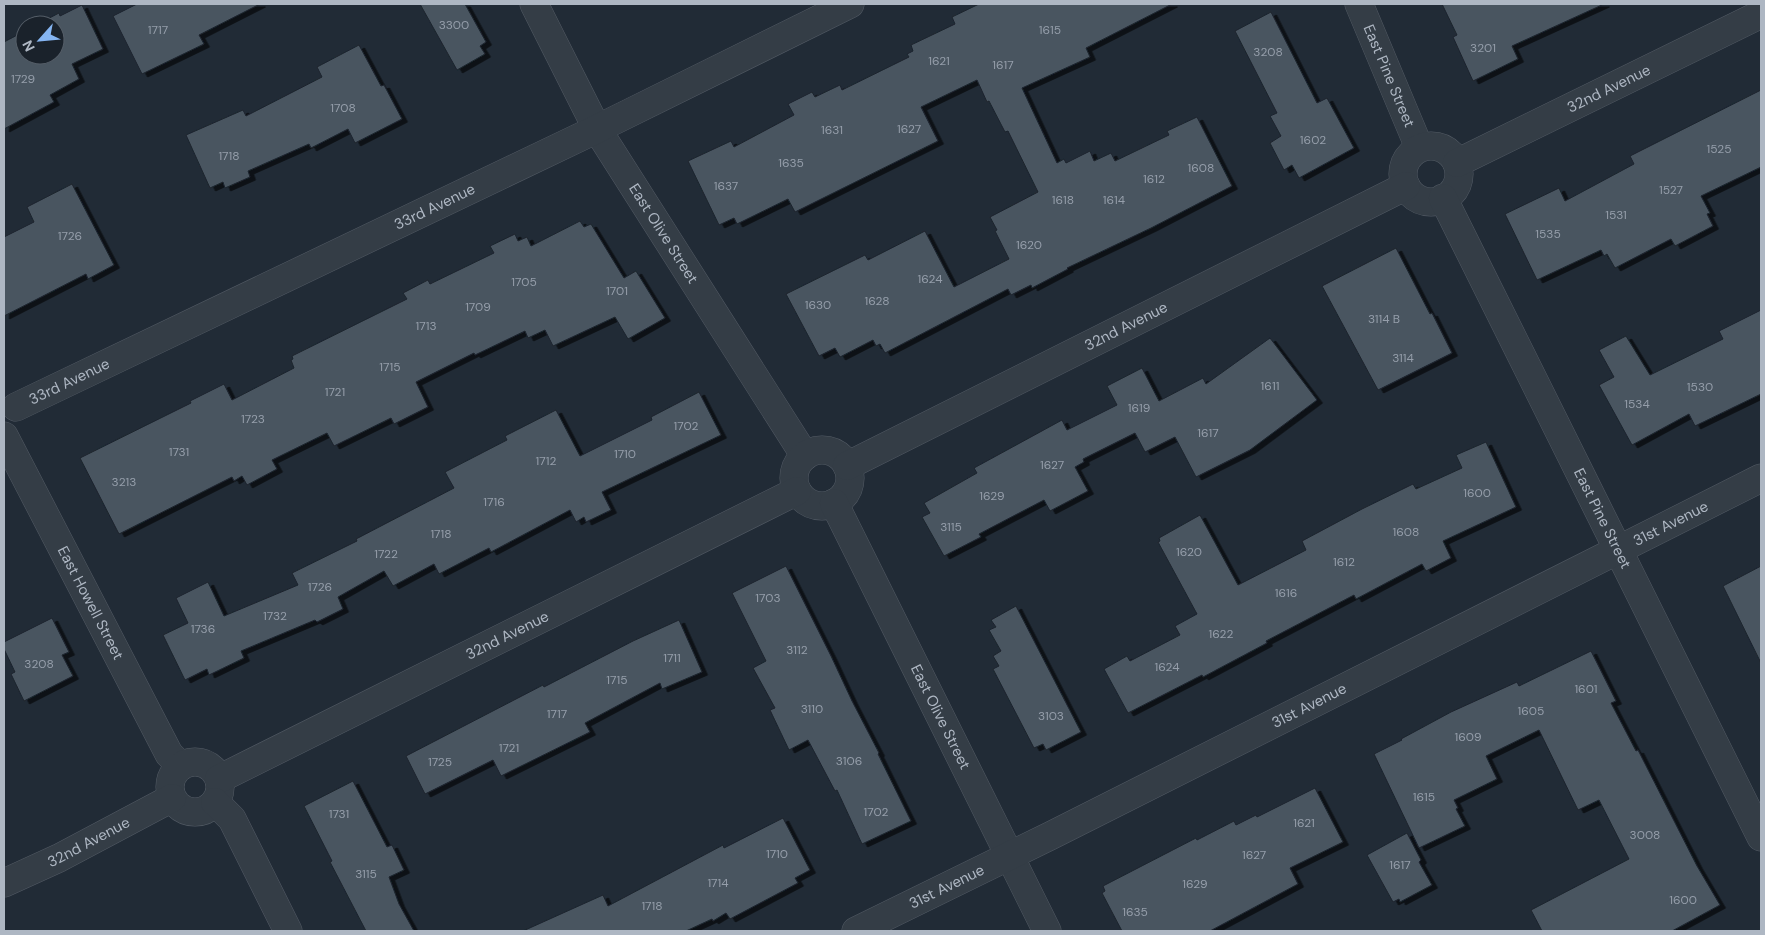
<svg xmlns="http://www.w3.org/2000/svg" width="1765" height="935" viewBox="0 0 1765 935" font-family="'DM Sans',sans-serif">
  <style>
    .building { fill: #495561; stroke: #1c242d; filter: url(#shadow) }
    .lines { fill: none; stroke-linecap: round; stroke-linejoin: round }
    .street-casing { stroke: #525a64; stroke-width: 29 }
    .street { stroke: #343d46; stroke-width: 28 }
    .labels { text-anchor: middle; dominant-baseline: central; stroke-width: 4.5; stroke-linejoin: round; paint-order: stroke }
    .number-label { font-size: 12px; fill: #959eaa }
    .street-label { font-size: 15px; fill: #aeb7c3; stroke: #1a222b }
  </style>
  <defs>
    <filter id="shadow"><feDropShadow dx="5.5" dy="3" stdDeviation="0" flood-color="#0009"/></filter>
  </defs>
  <rect width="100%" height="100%" fill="#212b36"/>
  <g class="building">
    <path d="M137,4H260L199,35L204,44L142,74L113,16Z"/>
    <path d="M420,4H465L486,42L480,46L485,54L457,70Z"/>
    <path d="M979,4H1172L1086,48L1090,57L1022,88L1057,163L1064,159L1066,163L1090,151L1094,161L1111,153L1115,161L1169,135L1167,131L1197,117L1232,186L1151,228L1067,268L1068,269L1032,288L1031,285L1011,295L1008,289L885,353L880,344L876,346L873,340L840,357L835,348L819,356L786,294L865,255L868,260L925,231L954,287L1009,259L995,231L997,230L990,217L1038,192L1008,131L1005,132L989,101L987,102L977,80L921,107L938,141L795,212L788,199L737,224L734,218L719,225L688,161L731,141L734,147L794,115L788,104L812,92L815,97L840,85L842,90L909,57L907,54L913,51L911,45L955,24L952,17Z"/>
    <path d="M1442,4H1604L1512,46L1518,59L1473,81L1453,37L1457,35Z"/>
    <path d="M82,5L103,49L72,64L79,79L50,95L54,102L4,129V42L25,31V55H55V25H36L59,13L60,16Z"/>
    <path d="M1271,12L1317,103L1327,98L1354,148L1299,178L1292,165L1284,170L1270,143L1281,136L1270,116L1277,113L1235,31Z"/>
    <path d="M359,45L381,86L384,85L402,119L355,143L348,129L311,148L309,144L248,171L250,177L225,188L223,182L210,188L186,135L243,110L246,116L322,77L317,67Z"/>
    <path d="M1761,90V167L1701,196L1710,213L1707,214L1713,226L1675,246L1671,239L1615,268L1607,254L1604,256L1601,250L1537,280L1505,214L1559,188L1565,201L1634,164L1630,156Z"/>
    <path d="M72,184L114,265L88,279L86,274L4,316V237L34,222L27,207Z"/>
    <path d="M580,221L584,227L591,224L624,278L636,271L665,318L628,339L615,317L553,346L545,330L528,338L525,331L475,355L474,353L416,382L428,407L394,424L391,418L334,446L327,433L272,460L277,469L247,485L242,476L234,481L232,477L119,534L80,458L191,403L190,401L224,384L232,400L294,368L291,360L293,359L292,356L407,299L403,293L428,280L430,284L494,253L490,246L515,234L518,241L527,237L531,246Z"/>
    <path d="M1396,248L1430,314L1432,313L1452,353L1378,390L1322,286Z"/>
    <path d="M1761,310V394L1695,426L1689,414L1632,445L1599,385L1614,377L1599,350L1626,336L1650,375L1723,339L1719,331Z"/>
    <path d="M1270,338L1317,400L1250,450L1196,477L1175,437L1145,452L1135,433L1083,459L1084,462L1075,467L1088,491L1050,511L1044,500L979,534L981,537L944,556L922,517L930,513L924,503L977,473L974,468L1062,420L1067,430L1117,405L1107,386L1142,368L1159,401L1203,378L1206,384Z"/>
    <path d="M699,392L721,435L602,492L611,510L586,522L584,517L576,522L570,510L491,552L489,548L439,574L434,564L393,586L384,571L338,597L343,609L317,622L315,620L241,651L244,658L209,675L207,669L185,680L163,635L188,623L176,598L208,582L224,616L298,585L292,573L357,541L356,539L454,488L445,472L507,440L505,436L556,410L580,456L652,420L651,417Z"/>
    <path d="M1486,442L1516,507L1443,541L1451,558L1426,571L1422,564L1356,599L1354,595L1266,641L1267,643L1203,677L1202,675L1128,713L1104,669L1127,656L1130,661L1180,635L1175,626L1197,614L1158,542L1160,541L1159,538L1200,515L1238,585L1306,550L1302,541L1362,509L1413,484L1416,489L1462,468L1456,455Z"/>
    <path d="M786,566L831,656L852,701L879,753L878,754L911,821L862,844L837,790L835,791L808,740L789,750L770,710L775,708L753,668L766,661L732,593Z"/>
    <path d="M1761,566V663L1723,586Z"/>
    <path d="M1016,606L1081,732L1046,750L1043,744L1034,748L993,669L999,666L993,656L1001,651L989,630L996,627L991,620Z"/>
    <path d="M52,618L69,652L62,655L73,676L24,701L11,674L15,672L4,649V642Z"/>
    <path d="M679,620L702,672L662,689L660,683L585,723L590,732L501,776L493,760L425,794L406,756L543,685L544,687L633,641Z"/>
    <path d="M1591,651L1616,701L1611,703L1636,751L1638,750L1697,866L1720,905L1672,931H1542L1531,910L1629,859L1599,800L1578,810L1539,730L1486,756L1497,779L1454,800L1458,808L1456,809L1465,826L1419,848L1374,754L1402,740L1401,739L1451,712L1517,682L1519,686Z"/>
    <path d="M353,781L387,847L392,845L404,870L389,877L399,904L414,931H366L330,862L332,861L304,806Z"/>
    <path d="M1315,788L1343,842L1290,868L1298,884L1210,931H1122L1102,893L1105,891L1103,886L1196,838L1197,840L1234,821L1236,825L1256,815L1257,817Z"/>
    <path d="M783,818L810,870L795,878L798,883L730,919L726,913L713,921L712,919L686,931H523L603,895L608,906L723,845L724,848Z"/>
    <path d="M1407,833L1421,860L1419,862L1432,885L1400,902L1399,899L1393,902L1367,855Z"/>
  </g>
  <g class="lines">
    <defs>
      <g id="street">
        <path id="s1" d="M534,4L597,129L805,456"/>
        <path id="s2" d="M1359,4L1419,147"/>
        <circle cx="1431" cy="174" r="28"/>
        <path id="s3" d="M1457,163L1761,14"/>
        <path id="s4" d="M1443,198L1761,837"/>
        <path id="s5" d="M16,407L597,129L850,4"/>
        <path id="s6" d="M4,436L169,754L181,766"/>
        <circle cx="822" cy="478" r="28"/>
        <path id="s7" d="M847,466L1406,186"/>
        <path id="s8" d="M834,503L1047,931"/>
        <circle cx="195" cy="787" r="25"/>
        <path id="s9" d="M219,779L797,491"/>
        <path d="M215,802L232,819L288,931"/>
        <path id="s10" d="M4,883L59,858L172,798"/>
        <path id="s11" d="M856,931L1050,836L1761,478"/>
      </g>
    </defs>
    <use href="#street" class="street-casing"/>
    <use href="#street" class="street"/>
  </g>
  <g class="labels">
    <g class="number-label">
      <text x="454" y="25">3300</text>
      <text x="158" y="30">1717</text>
      <text x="1050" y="30">1615</text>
      <text x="1483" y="48">3201</text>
      <text x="1268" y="52">3208</text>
      <text x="939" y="61">1621</text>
      <text x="1003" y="65">1617</text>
      <text x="23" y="79">1729</text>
      <text x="343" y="108">1708</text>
      <text x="909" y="129">1627</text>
      <text x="832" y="130">1631</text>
      <text x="1313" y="140">1602</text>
      <text x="1719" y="149">1525</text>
      <text x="229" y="156">1718</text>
      <text x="791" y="163">1635</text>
      <text x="1201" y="168">1608</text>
      <text x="1154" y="179">1612</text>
      <text x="726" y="186">1637</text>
      <text x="1671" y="190">1527</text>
      <text x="1063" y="200">1618</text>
      <text x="1114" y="200">1614</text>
      <text x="1616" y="215">1531</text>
      <text x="1548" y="234">1535</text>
      <text x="70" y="236">1726</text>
      <text x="1029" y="245">1620</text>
      <text x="930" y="279">1624</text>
      <text x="524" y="282">1705</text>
      <text x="617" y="291">1701</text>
      <text x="877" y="301">1628</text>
      <text x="818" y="305">1630</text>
      <text x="478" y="307">1709</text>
      <text x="1384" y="319">3114 B</text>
      <text x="426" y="326">1713</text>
      <text x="1403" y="358">3114</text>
      <text x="390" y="367">1715</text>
      <text x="1270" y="386">1611</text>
      <text x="1700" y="387">1530</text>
      <text x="335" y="392">1721</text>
      <text x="1637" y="404">1534</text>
      <text x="1139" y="408">1619</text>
      <text x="253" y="419">1723</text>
      <text x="686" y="426">1702</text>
      <text x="1208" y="433">1617</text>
      <text x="179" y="452">1731</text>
      <text x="625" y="454">1710</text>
      <text x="546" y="461">1712</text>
      <text x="1052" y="465">1627</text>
      <text x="124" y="482">3213</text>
      <text x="1477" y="493">1600</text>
      <text x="992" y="496">1629</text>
      <text x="494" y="502">1716</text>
      <text x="951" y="527">3115</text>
      <text x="1406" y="532">1608</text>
      <text x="441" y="534">1718</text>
      <text x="1189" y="552">1620</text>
      <text x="386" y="554">1722</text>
      <text x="1344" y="562">1612</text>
      <text x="320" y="587">1726</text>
      <text x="1286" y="593">1616</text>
      <text x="768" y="598">1703</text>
      <text x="275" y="616">1732</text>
      <text x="203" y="629">1736</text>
      <text x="1221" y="634">1622</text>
      <text x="797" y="650">3112</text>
      <text x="672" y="658">1711</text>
      <text x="39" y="664">3208</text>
      <text x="1167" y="667">1624</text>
      <text x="617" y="680">1715</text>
      <text x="1586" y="689">1601</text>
      <text x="812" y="709">3110</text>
      <text x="1531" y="711">1605</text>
      <text x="557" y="714">1717</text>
      <text x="1051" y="716">3103</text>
      <text x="1468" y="737">1609</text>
      <text x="509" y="748">1721</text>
      <text x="849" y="761">3106</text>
      <text x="440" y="762">1725</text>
      <text x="1424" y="797">1615</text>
      <text x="876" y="812">1702</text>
      <text x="339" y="814">1731</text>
      <text x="1304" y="823">1621</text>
      <text x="1645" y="835">3008</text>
      <text x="777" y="854">1710</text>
      <text x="1254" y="855">1627</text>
      <text x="1400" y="865">1617</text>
      <text x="366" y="874">3115</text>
      <text x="718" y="883">1714</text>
      <text x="1195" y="884">1629</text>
      <text x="1683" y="900">1600</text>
      <text x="652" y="906">1718</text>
      <text x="1135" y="912">1635</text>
    </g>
    <g class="street-label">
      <text stroke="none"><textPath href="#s2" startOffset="78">East Pine Street</textPath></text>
      <text stroke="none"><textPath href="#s3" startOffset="169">32nd Avenue</textPath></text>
      <text stroke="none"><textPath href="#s5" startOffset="464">33rd Avenue</textPath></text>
      <text stroke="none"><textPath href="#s1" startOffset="264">East Olive Street</textPath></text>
      <text stroke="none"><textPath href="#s7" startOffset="312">32nd Avenue</textPath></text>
      <text stroke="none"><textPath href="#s5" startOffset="59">33rd Avenue</textPath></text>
      <text stroke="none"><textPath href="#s4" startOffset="358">East Pine Street</textPath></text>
      <text stroke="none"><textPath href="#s11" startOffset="911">31st Avenue</textPath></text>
      <text stroke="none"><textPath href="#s6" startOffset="188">East Howell Street</textPath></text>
      <text stroke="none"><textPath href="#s9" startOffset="322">32nd Avenue</textPath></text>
      <text stroke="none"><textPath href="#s11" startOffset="506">31st Avenue</textPath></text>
      <text stroke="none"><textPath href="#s8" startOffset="239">East Olive Street</textPath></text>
      <text stroke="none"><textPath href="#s10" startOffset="94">32nd Avenue</textPath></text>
      <text stroke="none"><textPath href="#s11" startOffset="101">31st Avenue</textPath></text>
    </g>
  </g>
  <rect width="1765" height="935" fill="none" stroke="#aeb7c3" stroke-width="10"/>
  <g transform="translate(40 40) rotate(243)"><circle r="24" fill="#1a222b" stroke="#555e68"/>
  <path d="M0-4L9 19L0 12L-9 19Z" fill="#85b5f2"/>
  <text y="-8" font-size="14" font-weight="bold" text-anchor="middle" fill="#aeb7c3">N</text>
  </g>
</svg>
